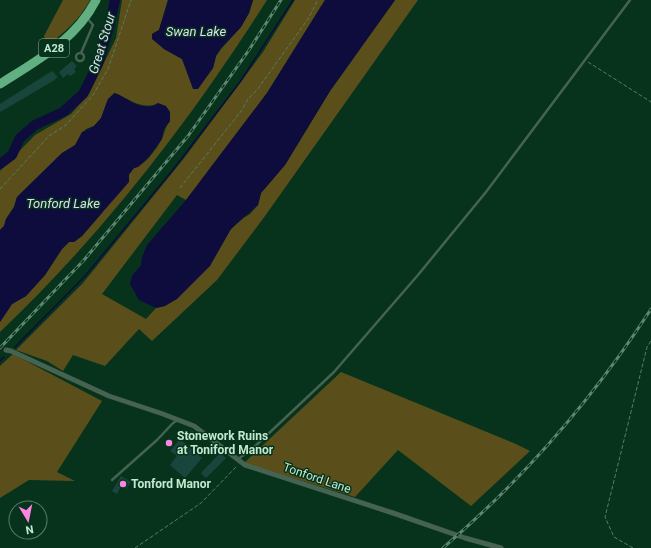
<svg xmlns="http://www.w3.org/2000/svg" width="651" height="548" viewBox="0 0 651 548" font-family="Roboto,sans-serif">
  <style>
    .green { fill: #5a4f1b }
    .water { fill: #0e0c3c }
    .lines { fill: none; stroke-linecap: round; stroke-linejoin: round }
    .stream { stroke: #0e0c3c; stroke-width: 1.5 }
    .river { stroke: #0e0c3c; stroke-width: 10 }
    .building { fill: #19463c }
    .path { stroke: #547d66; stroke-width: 1; stroke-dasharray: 4 2; stroke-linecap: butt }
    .lane { stroke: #456350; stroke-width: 2.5 }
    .street { stroke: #456350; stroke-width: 5 }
    .highway { stroke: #62b082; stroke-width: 9 }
    .rail-casing { stroke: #5e8770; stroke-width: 3 }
    .rail { stroke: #07331d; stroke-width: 1.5; stroke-dasharray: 4.5; stroke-linecap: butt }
    .poi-dot { fill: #fd86e1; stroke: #07331d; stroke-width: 1.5 }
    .labels { text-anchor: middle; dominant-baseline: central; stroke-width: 3; stroke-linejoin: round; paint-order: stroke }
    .shield { fill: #07331d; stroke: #8ab29a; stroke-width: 1 }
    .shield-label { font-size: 11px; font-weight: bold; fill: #c2e8cf }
    .poi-label { font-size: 12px; font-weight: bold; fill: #c2e8cf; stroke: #07331d; text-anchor: start }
    .street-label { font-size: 12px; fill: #c2e8cf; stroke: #07331d }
    .water-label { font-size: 13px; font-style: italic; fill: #dcdff1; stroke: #07331d }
  </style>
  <rect width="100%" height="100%" fill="#07331d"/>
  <g class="green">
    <path d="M63,0H90C79,20 65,32 47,46L44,36Z"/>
    <path d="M122,0H168L159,30L152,34L164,49L182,59L197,89L213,68L216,56L222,48L241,27L249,13L253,0H267C191,120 103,234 0,332V322L12,304L26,296L45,275L62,249L69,242H74L82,236L101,214L134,168C144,166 158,148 162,138C165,132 165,127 170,121L155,105C136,108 131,99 114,93L108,99L101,118L94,126L86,129L76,145L62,153L17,197L14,207L6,219L4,226L0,230V171L35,135L71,114L89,94L116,38Z"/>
    <path d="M295,0H325L267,93L186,200L177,195L102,294L146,319L156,308L165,306L238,221L250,214L258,205L261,193L285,165L330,91L395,0H418L265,216L217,280L152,341L139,329L105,366L73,355L63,371L47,361L16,350L83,283L185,157L263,52Z"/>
    <path d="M13,354L102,401L57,472L75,481L29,480L0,498V366Z"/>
    <path d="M341,372L516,444L530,451L471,506L398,450L355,497L244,463Z"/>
  </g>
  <g class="water">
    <path d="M168,0H253L249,13L241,27L221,48L216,56L213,68L198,89H193L182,59L164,49L152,39V34L159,30Z"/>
    <path d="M325,0H395L330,91L285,165L261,193L258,205L231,229L210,266L177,299L165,306L156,308L139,300L130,284L132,276L141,265L142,257L147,245L186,200L267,93Z"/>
    <path d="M115,93C129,99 143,113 158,103L166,106L170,112V121L164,129L162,139L148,158L138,167L134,168L129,174V182L101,214L82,236L74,242H69L62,249L45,275L26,296L12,304L0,322V230L4,226L6,219L14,207L17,197L62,153L75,145L82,132L94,126L101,118L108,99Z"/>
  </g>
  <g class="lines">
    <g class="stream">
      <path d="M15,347L86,275L172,171L240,82L293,0"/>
      <path d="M0,361L4,357"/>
    </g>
    <path class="river" d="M0,164L12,155L20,138L35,125L63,112L83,94L98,64L109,27L115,0"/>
  </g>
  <g class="building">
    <path d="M72,61L77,66L74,69L76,72L70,76L68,74L63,78L59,72Z"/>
    <path d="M52,71L58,77L53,81L0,112V104Z"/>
    <path d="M192,430L204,439L202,441L190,431Z"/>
    <path d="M180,439L202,458L185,478L170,465L177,456L170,451Z"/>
    <path d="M220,453L226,458L206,478L201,473Z"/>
    <path d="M121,476L131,482L126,489L121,486L117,494L112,491Z"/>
  </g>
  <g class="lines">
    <g class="path">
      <path d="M588,62L651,102"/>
      <path d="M180,188L242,110L248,99L257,90L308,19L318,0"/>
      <path d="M0,189L49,136L66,125L93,95L108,69L131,0"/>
      <path d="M135,548L201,503L237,466"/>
      <path d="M633,548L614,537L605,517L647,347L651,341"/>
    </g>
    <g class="lane">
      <path d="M81,53L93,25L87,18"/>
      <circle cx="80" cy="57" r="4"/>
      <path d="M238,459L251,450L334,372L418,275L486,192L630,0"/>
      <path d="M112,480L157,440L173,423L178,420"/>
    </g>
    <path class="street" d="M6,350L11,351L109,396L163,414L194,426L245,465L393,513L465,538L501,548"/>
    <path class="highway" d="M0,84C36,61 76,40 96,0"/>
    <defs>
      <g id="rail">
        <path d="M0,348L84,260L188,136L249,50L281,0"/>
        <path d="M443,548C523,479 593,399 651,309"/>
      </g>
    </defs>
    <use href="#rail" class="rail-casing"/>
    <use href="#rail" class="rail"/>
  </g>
  <g class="poi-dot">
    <circle cx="169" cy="443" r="4"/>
    <circle cx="123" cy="484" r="4"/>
  </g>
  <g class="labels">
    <rect class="shield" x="39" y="39" width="30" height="18" rx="3"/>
    <g class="shield-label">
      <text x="54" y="48">A28</text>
    </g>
    <g class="poi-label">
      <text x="177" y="436">Stonework Ruins<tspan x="177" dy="14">at Toniford Manor</tspan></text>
      <text x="131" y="484">Tonford Manor</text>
    </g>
    <g class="street-label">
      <text transform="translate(317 478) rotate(19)">Tonford Lane</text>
    </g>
    <g class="water-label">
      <text x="196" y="31">Swan Lake</text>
      <text transform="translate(102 43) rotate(-73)">Great Stour</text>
      <text x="63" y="203">Tonford Lake</text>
    </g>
  </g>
  <g transform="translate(28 520) rotate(170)"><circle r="19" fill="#07331d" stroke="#527b64"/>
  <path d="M0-3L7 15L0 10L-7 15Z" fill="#fd86e1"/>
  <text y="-6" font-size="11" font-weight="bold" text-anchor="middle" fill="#c2e8cf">N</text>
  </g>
</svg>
